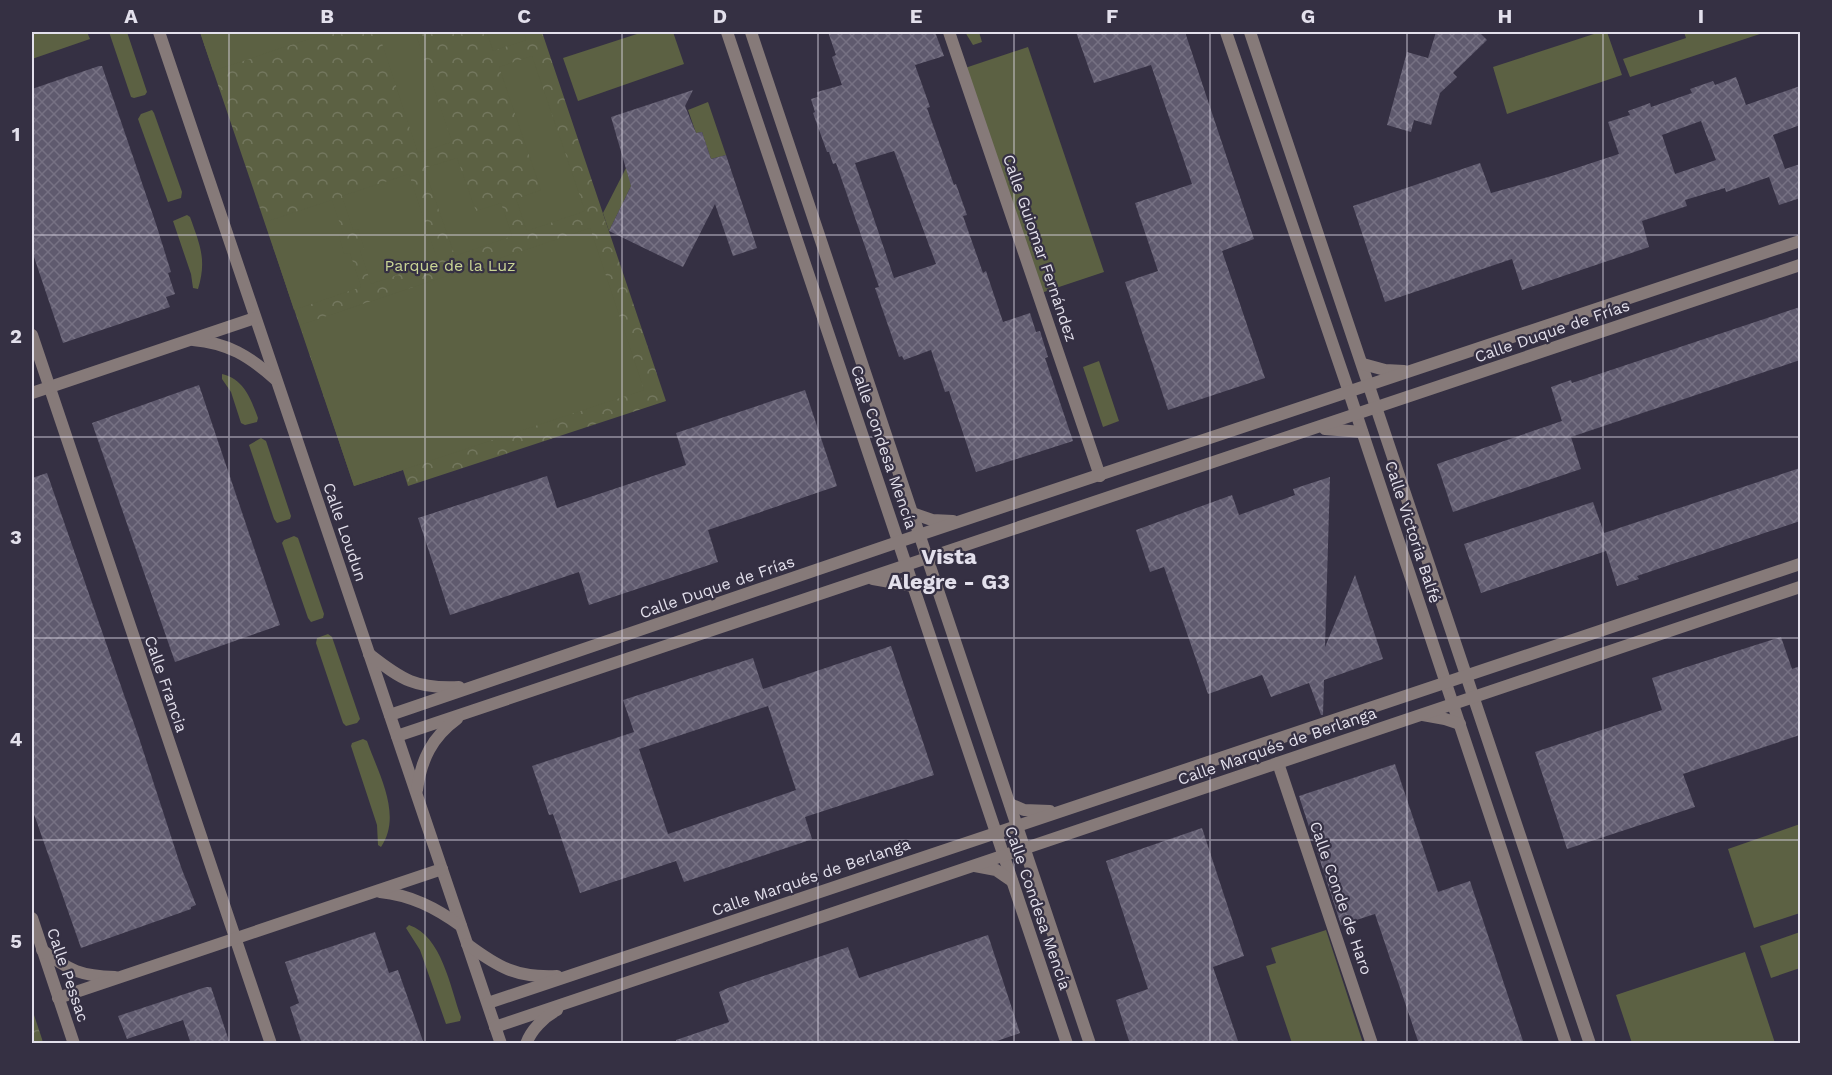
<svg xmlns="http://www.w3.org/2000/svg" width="1832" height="1075" viewBox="0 0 1832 1075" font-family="'Work Sans',sans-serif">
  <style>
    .park { fill: url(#park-crowns) }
    .garden { fill: #5c6143 }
    .building { fill: url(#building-cross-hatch); fill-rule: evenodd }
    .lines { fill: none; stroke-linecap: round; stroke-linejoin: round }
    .street { stroke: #867a79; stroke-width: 12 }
    .grid { fill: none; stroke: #e3e0ec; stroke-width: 1.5; stroke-opacity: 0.55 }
    .labels { text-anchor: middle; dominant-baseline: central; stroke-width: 4.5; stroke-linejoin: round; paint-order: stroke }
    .street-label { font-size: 16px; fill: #e3e0ec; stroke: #353043 }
    .park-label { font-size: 16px; fill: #cad595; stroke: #353043 }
    .district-label { font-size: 22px; font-weight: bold; fill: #e3e0ec; stroke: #353043 }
    .neatline { fill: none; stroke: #e3e0ec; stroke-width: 2 }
    .grid-label { font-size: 20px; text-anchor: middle; font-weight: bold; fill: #e3e0ec }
  </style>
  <defs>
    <pattern id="park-crowns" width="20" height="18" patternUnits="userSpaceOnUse" patternTransform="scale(1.5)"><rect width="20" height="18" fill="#5c6143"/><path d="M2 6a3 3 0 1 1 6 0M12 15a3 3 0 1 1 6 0" fill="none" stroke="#73775e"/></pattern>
    <pattern id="building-cross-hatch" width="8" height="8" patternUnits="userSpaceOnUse" patternTransform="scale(1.5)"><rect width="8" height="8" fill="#5f5a6e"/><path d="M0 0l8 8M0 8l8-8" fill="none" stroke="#767183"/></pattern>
  </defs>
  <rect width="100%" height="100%" fill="#353043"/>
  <g class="park">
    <path d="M200,32H542L666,401L408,486L403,470L354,486Z"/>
    <path d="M32,1009L42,1039L43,1043H32Z"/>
  </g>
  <g class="garden">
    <path d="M32,32H87L90,39L32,59Z"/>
    <path d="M109,32H127L147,92L145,95L134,98L131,97Z"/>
    <path d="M200,32H330L213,71Z"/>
    <path d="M386,32H415L452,142L418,153L379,34Z"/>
    <path d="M487,32H524L526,40L493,51Z"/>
    <path d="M643,32H673L684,64L578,101L563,58Z"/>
    <path d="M965,32H979L982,42L973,45Z"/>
    <path d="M1600,32H1607L1622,75L1507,114L1493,67Z"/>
    <path d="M1684,32H1766L1630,77L1623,59L1686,38Z"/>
    <path d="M1028,47L1104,272L1041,293L965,68Z"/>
    <path d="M532,56L585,211L527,231L516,199L541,190L499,67Z"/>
    <path d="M708,102L726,155L711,159L702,132L696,133L688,110Z"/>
    <path d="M152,110L154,113L182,192L181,198L168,202L138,119L141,114Z"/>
    <path d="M457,158L476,211L501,203L512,236L455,256L424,168Z"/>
    <path d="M627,166L631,186L609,231L603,213Z"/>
    <path d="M409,174L438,261L371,284L360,250L364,248L358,229L353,230L342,196Z"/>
    <path d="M332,200L343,233L339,235L344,254L350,253L361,287L294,310L265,222Z"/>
    <path d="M187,215L190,217C200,245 207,260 198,289L193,288L191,274L173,221Z"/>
    <path d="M590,228L644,390L354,486L300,325Z"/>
    <path d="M1099,361L1119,421L1103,427L1083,367Z"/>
    <path d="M222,374C244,379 251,399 258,418L257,422L245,425L241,423L231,392L222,379Z"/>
    <path d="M261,438L266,441L291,516L290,519L277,523L274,519L249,445Z"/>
    <path d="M294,536L298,538L324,614L323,618L311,622L308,618L282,543L284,540Z"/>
    <path d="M328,634L332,637L360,719L357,723L346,726L343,723L316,643L317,638Z"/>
    <path d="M363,739L367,741C378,773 403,815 381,847L378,845L377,825L351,746L352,743Z"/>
    <path d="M1800,824V913L1754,928L1728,849Z"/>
    <path d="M409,925C442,936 450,987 461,1017L460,1021L446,1024L420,950L406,928Z"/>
    <path d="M1326,930L1363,1043H1292L1266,966L1276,963L1271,948Z"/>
    <path d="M1800,932V968L1771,978L1760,946Z"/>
    <path d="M1745,952L1775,1043H1632L1616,995Z"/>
  </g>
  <g class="building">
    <path d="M828,32H935L944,56L915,65L930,107L927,108L954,185L956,184L967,215L963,216L983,273L986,271L1003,322L1030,313L1036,332L1040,331L1048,357L1045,358L1073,441L976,472L949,391L945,392L931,350L904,360L902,356L899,357L875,288L879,287L836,163L833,164L829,152H827L813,113L815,112L811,99L818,97L817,92L842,85L832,57L836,55ZM894,151L936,264L894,278L855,163Z"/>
    <path d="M1076,32H1185L1254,239L1222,251L1265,378L1168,410L1125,282L1158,271L1135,203L1192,184L1151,65L1094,83Z"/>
    <path d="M1436,32H1479L1487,40L1453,73L1457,77L1440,93L1431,125L1414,120L1411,132L1387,125L1407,52L1428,58Z"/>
    <path d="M99,66H102L156,224L171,272L168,273L175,294L166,297L170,307L63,343L32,251V89Z"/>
    <path d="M1736,77L1746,105L1800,86V125L1773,135L1785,169L1800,164V198L1779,205L1769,177L1726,192L1725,188L1685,200L1687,206L1642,221L1649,247L1522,290L1512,259L1385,302L1353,206L1480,163L1491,193L1555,175L1619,154L1608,122L1630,115L1628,111L1650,103L1651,107L1692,93L1690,89L1713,81L1715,85ZM1701,121L1716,160L1675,174L1662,135Z"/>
    <path d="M693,90L685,106L696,133L702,132L711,159L726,155L757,248L733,256L715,204L683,267L609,231L631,186L611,117Z"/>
    <path d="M1800,307V360L1571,437L1581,469L1453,512L1437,464L1562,421L1551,387L1571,380L1572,383Z"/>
    <path d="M199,385L280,625L175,662L92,423Z"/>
    <path d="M805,390L837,486L708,530L718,562L589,605L579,572L450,615L418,518L547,476L557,508L686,465L676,433Z"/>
    <path d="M1800,468V521L1637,576L1639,579L1617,586L1606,551L1481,593L1464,544L1593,502L1604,533Z"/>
    <path d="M47,473L139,738L181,867L196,905L191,907V909L81,948L35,817L32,811V478Z"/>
    <path d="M1330,477L1325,647L1355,575L1383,659L1324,680L1323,715H1321L1309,683L1271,697L1262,675L1208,694L1164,567L1150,572L1136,530L1232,495L1239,515L1295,495L1293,489Z"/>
    <path d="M1781,637L1792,669L1800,666V735L1683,774L1695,807L1567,849L1535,752L1662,710L1652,678Z"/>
    <path d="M891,646L934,775L805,817L812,839L804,842L684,882L676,861L580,893L553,814L549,815L532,766L634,732L623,700L753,658L763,689ZM768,706L796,790L668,834L639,749Z"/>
    <path d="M1395,764L1438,892L1470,881L1524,1044H1419L1375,914L1341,925L1299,796Z"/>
    <path d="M1202,828L1244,956L1213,967L1239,1044H1130L1116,1000L1148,989L1106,861Z"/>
    <path d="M375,932L389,973L398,970L424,1044H302L290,1007L299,1003L285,962Z"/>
    <path d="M988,935L1020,1033L988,1044H676V1040L729,1022L719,992L728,988L848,947L859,978Z"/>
    <path d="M206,987H211L230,1044H191L183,1020L127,1039L118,1016Z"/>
  </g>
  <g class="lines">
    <g class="street">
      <path d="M159,32L501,1044"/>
      <path d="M727,32L1067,1044"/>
      <path d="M751,32L1090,1044"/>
      <path d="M949,32L1100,476"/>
      <path d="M1226,32L1349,392L1566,1044"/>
      <path d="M1250,32L1590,1044"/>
      <path d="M32,335L271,1044"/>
      <path d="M193,340C228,343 249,356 275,379"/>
      <path d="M1363,364L1385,370L1404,371"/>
      <path d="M32,393L255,318"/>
      <path d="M1325,429L1362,432"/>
      <path d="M912,513L932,520L953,521"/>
      <path d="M873,579L913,586"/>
      <path d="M369,654C402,680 416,689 459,687"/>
      <path d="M390,715L898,542L1800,241"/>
      <path d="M1423,715L1445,719L1460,724"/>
      <path d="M397,736L1800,265"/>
      <path d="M1278,763L1372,1044"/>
      <path d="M417,790C421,760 432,737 457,719"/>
      <path d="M1010,804L1024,810L1050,811"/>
      <path d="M975,866L996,870L1012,881"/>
      <path d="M380,892C411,895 436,908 461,926"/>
      <path d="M32,918L74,1044"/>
      <path d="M467,944C498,967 516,978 557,976"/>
      <path d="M42,950C70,971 81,976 115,977"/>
      <path d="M58,998L442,869"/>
      <path d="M488,1003L1800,564"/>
      <path d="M495,1027L1800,587"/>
      <path d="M526,1044C531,1030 544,1017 557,1010"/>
    </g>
  </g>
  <path class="grid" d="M229,32V1044M425,32V1044M622,32V1044M818,32V1044M1014,32V1044M1210,32V1044M1407,32V1044M1603,32V1044M32,235H1800M32,437H1800M32,638H1800M32,840H1800"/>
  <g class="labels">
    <g class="street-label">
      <text transform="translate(1040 248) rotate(71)">Calle Guiomar Fernández</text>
      <text transform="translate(1552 331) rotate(-19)">Calle Duque de Frías</text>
      <text transform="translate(884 447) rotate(71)">Calle Condesa Mencía</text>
      <text transform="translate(345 532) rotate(71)">Calle Loudun</text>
      <text transform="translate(1413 532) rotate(72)">Calle Victoria Balfé</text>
      <text transform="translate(717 587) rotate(-19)">Calle Duque de Frías</text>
      <text transform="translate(166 684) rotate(71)">Calle Francia</text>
      <text transform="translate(1277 746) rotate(-19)">Calle Marqués de Berlanga</text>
      <text transform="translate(811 877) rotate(-19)">Calle Marqués de Berlanga</text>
      <text transform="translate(1341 898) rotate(71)">Calle Conde de Haro</text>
      <text transform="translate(1038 908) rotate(71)">Calle Condesa Mencía</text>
      <text transform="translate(68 975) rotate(71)">Calle Pessac</text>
    </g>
    <g class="park-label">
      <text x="450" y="265">Parque de la Luz</text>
    </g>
    <g class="district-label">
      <text x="949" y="556">Vista<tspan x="949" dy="25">Alegre - G3</tspan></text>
    </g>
  </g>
  <rect width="1832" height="1075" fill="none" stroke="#353043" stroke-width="66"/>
  <rect x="33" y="33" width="1766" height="1009" class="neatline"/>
  <g class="grid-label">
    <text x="131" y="23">A</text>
    <text x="327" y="23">B</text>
    <text x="524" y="23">C</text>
    <text x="720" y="23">D</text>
    <text x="916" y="23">E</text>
    <text x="1112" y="23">F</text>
    <text x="1308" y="23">G</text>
    <text x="1505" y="23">H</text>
    <text x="1701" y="23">I</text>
    <text x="16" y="141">1</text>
    <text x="16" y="343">2</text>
    <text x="16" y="544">3</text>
    <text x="16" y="746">4</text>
    <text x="16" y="948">5</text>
  </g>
</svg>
